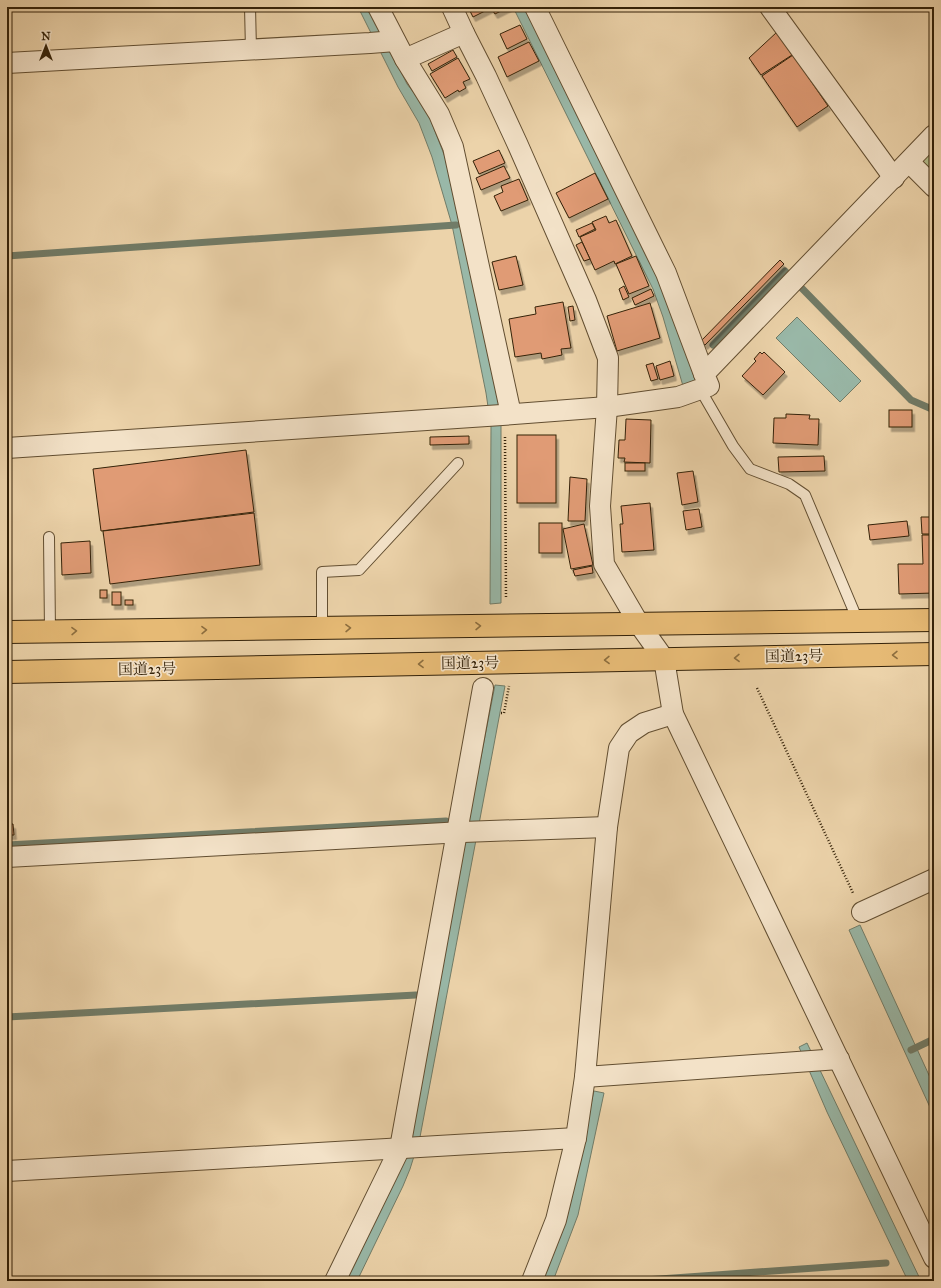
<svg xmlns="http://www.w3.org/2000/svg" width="941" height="1288" viewBox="0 0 941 1288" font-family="'IM FELL Great Primer','Noto Serif JP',serif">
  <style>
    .green { fill: #b4bd8b; stroke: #74704a }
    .water { fill: #99b8a8; stroke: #717c68 }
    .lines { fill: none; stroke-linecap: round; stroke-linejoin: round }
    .stream { stroke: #717c68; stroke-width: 7 }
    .building { fill: #e09b74; stroke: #342209; filter: url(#shadow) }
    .service-casing { stroke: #624e31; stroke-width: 12 }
    .minor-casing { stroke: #624e31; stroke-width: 22 }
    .trunk-casing { stroke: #342209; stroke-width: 24 }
    .path { stroke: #342209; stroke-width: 2.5; stroke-dasharray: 1 2; stroke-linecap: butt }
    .service { stroke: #f3e2c8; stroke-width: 10 }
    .minor { stroke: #f3e2c8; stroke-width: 20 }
    .trunk { stroke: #e6ba75; stroke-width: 22 }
    .oneway { stroke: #8d6e3f }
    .labels { text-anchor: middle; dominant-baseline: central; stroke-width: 3.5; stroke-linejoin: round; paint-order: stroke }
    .street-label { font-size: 15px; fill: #342209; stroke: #f3e2c8 }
  </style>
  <defs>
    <filter id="shadow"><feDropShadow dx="2.5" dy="4.5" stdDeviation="0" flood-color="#0004"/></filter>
  </defs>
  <rect width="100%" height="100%" fill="#ecd3aa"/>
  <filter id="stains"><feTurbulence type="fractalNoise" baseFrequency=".005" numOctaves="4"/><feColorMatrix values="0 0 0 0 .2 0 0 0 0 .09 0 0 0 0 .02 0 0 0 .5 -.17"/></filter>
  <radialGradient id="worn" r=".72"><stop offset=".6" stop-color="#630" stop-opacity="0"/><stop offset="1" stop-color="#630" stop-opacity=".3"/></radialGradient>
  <path class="green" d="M934,143V174L919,159Z"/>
  <g class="water">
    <path d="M358,7H369L407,84L418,98L429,116L445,157L499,402L501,425V603L490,604L491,427L486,393L452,225L432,157L419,123L398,87Z"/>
    <path d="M513,7H526L667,289L695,380L683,386L663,317L653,289Z"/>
    <path d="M797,317L861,381L840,402L776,338Z"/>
    <path d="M495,685L505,686L420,1137L410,1169L403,1186L357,1281H345L401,1167Z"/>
    <path d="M860,925L934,1086V1116L849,930Z"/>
    <path d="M807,1043L921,1281H908L827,1112L799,1047Z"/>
    <path d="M594,1091L604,1093L578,1215L553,1281H542L564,1224Z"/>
  </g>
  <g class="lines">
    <g class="stream">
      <path d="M7,256L456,225"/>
      <path d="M713,345L785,271L911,400L934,410"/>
      <path d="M7,845L446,821"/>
      <path d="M7,1017L416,995"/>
      <path d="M911,1050L934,1039"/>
      <path d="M631,1281L886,1263"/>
    </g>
  </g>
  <g class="building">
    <path d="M468,7H509L495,14L491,8L473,17Z"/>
    <path d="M520,25L527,39L507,49L500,34Z"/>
    <path d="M777,32L792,55L761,75L749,58Z"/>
    <path d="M529,42L539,61L507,77L498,57Z"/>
    <path d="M453,50L457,57L432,71L428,64Z"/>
    <path d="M793,55L828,106L797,127L762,76Z"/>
    <path d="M458,58L470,79L463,82L466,88L459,92L458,90L445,98L430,74Z"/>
    <path d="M499,150L505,163L479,174L473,161Z"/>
    <path d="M504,166L510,178L481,190L476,178Z"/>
    <path d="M595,173L608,199L569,218L556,193Z"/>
    <path d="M519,179L528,200L501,211L494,196L503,192L501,186Z"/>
    <path d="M606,216L609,223L616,220L632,256L615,264L614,261L595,270L580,237L596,230L592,222Z"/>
    <path d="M592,223L595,229L579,237L576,230Z"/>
    <path d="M582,242L590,259L584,261L576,245Z"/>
    <path d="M516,256L523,285L499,290L492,262Z"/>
    <path d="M636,256L649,286L629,294L616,264Z"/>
    <path d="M780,260L784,264L705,345L701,341Z"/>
    <path d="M624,286L629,297L623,300L619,289Z"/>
    <path d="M651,289L654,296L635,305L632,298Z"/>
    <path d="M563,302L571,348L561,349L562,355L542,359L541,353L515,357L509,319L536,314L535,307Z"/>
    <path d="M650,303L660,338L617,351L607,316Z"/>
    <path d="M573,306L575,320L570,321L568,307Z"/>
    <path d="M760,352L762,354L764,352L785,372L763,395L742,376L756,361L754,359Z"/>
    <path d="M670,361L674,376L660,380L656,366Z"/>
    <path d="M653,363L658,379L651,381L646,365Z"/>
    <rect x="889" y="410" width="23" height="17"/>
    <path d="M786,414L810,415L809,419H819L818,445L773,443L774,418H786Z"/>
    <path d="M626,419L651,420L650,463L624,462L625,458H618L619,440H625Z"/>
    <rect x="517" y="435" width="39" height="68"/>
    <path d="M469,436V444L430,445V437Z"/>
    <path d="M246,450L254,512L101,531L93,469Z"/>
    <path d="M824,456L825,471L779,472L778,457Z"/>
    <rect x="625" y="463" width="20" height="8"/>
    <path d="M693,471L698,502L682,505L677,473Z"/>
    <path d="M570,477L587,479L585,521H568Z"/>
    <path d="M650,503L654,550L622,552L620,524H623L621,506Z"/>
    <path d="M699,509L702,527L686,530L683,511Z"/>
    <path d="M254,513L260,565L110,584L103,531Z"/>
    <path d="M921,517H934V534H922Z"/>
    <path d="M907,521L909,536L870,540L868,525Z"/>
    <rect x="539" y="523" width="23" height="30"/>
    <path d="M584,524L593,565L571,569L563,529Z"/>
    <path d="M922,535H934V593L899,594L898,564H923Z"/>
    <path d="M90,541L91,573L62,575L61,543Z"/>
    <path d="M592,566L593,573L575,576L573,570Z"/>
    <rect x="100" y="590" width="7" height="8"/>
    <rect x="112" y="592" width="9" height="13"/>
    <rect x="125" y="600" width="8" height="5"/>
    <path d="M7,824H13L14,835H7Z"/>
  </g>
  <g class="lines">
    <defs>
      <g id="service">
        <path d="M250,7L251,50"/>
        <path d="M700,389L733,446L750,469L789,484L805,495L858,621"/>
        <path d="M49,537L50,632"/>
        <path d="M322,628V572L359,570L458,463"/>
      </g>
      <g id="minor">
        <path d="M378,7L405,59L439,114L453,147L511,414"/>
        <path d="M452,7L464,33L486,76L517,143L586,300L608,358L607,407L600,506L604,564L639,624L664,659L673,714L934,1258"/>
        <path d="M535,7L666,273L704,374"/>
        <path d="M770,7L894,178"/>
        <path d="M405,59L464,33"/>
        <path d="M7,63L370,43L395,41"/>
        <path d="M909,162L934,187"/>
        <path d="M7,448L502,415L607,407L678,397L709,386L704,374L934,135"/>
        <path d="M7,857L463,832L607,827"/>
        <path d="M862,912L934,879"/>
        <path d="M585,1077L839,1059"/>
        <path d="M7,1171L576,1138"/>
        <path d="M335,1281L400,1148L483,688"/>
        <path d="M532,1281L556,1220L576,1138L585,1077L607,827L619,748L629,733L644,723L673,714"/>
      </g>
      <g id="trunk">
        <path d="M7,632L934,620"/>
        <path d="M7,672L934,654"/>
      </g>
    </defs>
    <use href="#service" class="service-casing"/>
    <use href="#minor" class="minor-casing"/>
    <use href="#trunk" class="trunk-casing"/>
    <g class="path">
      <path d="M505,437L506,599"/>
      <path d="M757,688L853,893"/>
      <path d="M501,713H504L509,686"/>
    </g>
    <use href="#service" class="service"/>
    <use href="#minor" class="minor"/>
    <use href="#trunk" class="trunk"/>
  </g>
  <defs><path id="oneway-chevron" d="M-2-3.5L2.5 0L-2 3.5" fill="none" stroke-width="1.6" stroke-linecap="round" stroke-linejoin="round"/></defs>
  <g class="oneway">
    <use href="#oneway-chevron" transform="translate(478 626) rotate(-1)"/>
    <use href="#oneway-chevron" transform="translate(348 628) rotate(-1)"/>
    <use href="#oneway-chevron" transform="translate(204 630) rotate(-1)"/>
    <use href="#oneway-chevron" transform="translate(74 631) rotate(-1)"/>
    <use href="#oneway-chevron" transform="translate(895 655) rotate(179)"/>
    <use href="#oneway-chevron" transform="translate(737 658) rotate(179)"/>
    <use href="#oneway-chevron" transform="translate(607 660) rotate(179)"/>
    <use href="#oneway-chevron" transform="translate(421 664) rotate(179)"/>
  </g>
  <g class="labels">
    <g class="street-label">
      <text transform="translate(794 656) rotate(-1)">国道23号</text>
      <text transform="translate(470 663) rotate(-1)">国道23号</text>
      <text transform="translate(147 669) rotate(-1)">国道23号</text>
    </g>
  </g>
  <rect width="941" height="1288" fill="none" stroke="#ecd3aa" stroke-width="24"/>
  <rect x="8" y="8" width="925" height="1272" fill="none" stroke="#342209" stroke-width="2"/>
  <rect x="12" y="12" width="917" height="1264" fill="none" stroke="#342209"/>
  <g transform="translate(46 46)" stroke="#f3e2c8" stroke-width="3" paint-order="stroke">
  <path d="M0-3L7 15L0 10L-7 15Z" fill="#342209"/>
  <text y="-6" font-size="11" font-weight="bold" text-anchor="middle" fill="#342209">N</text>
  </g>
  <rect width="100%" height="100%" filter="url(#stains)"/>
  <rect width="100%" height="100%" fill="url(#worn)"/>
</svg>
